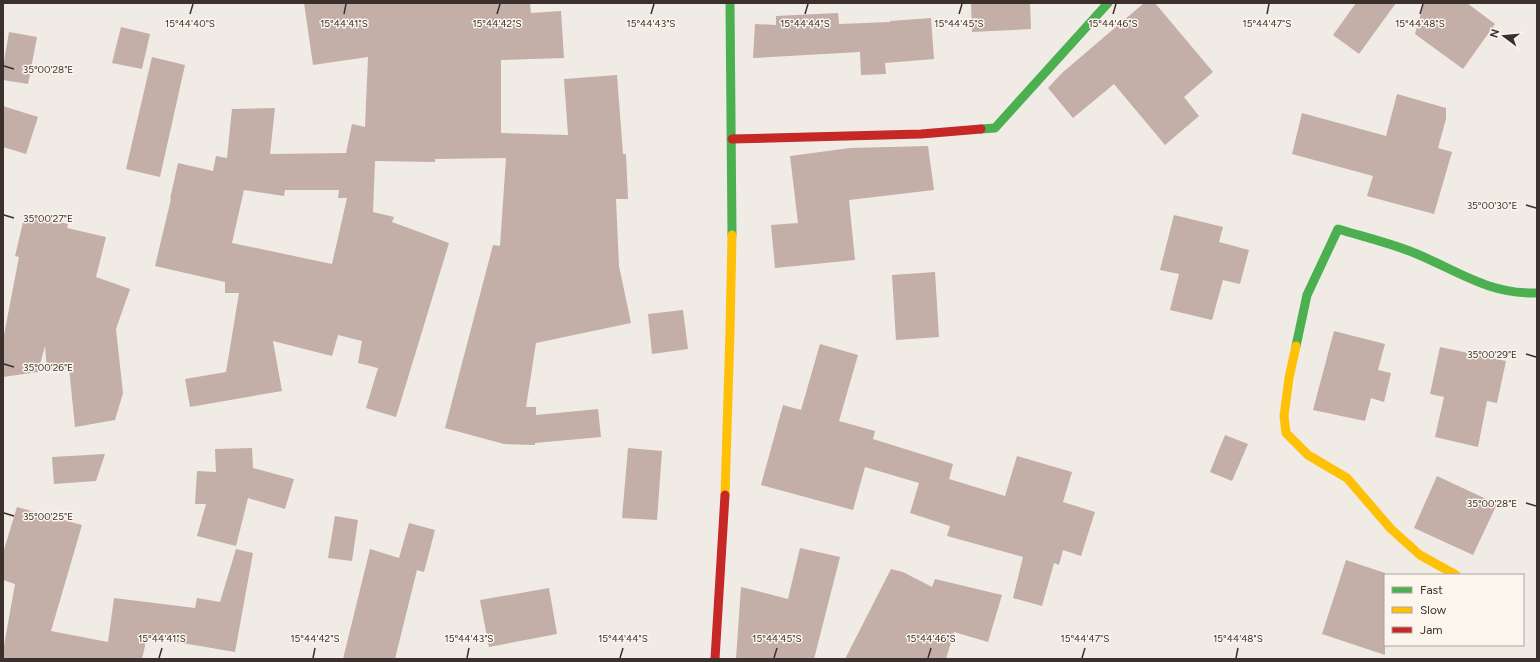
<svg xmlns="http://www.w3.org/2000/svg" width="1540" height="662" viewBox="0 0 1540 662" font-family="Figtree,sans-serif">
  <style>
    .building { fill: #c3afa7; fill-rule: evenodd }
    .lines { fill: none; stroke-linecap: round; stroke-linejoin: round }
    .fast { stroke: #4caf50; stroke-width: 9 }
    .slow { stroke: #ffc107; stroke-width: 9 }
    .jam { stroke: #c62828; stroke-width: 9 }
    .ticks { fill: none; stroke: #3b302b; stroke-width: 1.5 }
    .ticks-label { font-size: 10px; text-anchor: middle; fill: #3b302b; stroke: #fbf5ee; stroke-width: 3; stroke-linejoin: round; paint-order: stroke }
  </style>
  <rect width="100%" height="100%" fill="#f0ebe5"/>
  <g class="building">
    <path d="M304,3H530L531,13L561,11L564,58L501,60V133L568,135L564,79L617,75L623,154H626L628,199H616L619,266L631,323L536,343L526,407H536V415L598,409L601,437L535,443V445L504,444L445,428L493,245L500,246L506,158L435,159V162L375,161L373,212L394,217L392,222L449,243L396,417L366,408L378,368L358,363L362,341L338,335L332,356L273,341L282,391L190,407L185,379L226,372L239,293H225V282L155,266L171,199H170L178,163L213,171L216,156L227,158L232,109L275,108L270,154L346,153L352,124L365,127L368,57L313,65ZM244,190L284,196L285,190H339L338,198H347L332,264L232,243Z"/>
    <path d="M971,3H1030L1031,29L972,32Z"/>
    <path d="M1144,3H1155L1213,72L1184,97L1199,116L1165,145L1114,84L1073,118L1048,88L1062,73Z"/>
    <path d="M1356,3H1396L1359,54L1333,35Z"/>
    <path d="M1424,3H1467L1495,24L1463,69L1415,34Z"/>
    <path d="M838,13L839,24L890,22V21L931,18L934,59L885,63L886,74L861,75L860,52L753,58L755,24L776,25V16Z"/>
    <path d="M121,27L150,34L142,69L112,63Z"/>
    <path d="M9,32L37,37L28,84L3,80V67Z"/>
    <path d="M152,57L185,65L160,177L126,169Z"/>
    <path d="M1397,94L1446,108V119L1438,148L1452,152L1434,214L1367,196L1373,176L1292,154L1302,113L1386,136Z"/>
    <path d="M3,106L38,117L26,154L3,147Z"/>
    <path d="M928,146L934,190L849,200L855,260L775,268L771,225L798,223L790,156L850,148Z"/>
    <path d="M25,214L68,224L67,228L106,237L96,277L130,289L116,329L123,393L115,420L75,427L69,368L47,371L45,346L38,372L3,377V340L19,257L15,256Z"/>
    <path d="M1174,215L1223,227L1219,242L1249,250L1240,284L1223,280L1212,320L1170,310L1179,274L1160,270Z"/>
    <path d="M935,272L939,337L896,340L892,275Z"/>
    <path d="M683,310L688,349L652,354L648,314Z"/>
    <path d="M1334,331L1385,344L1378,370L1391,373L1384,402L1371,398L1365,421L1313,410Z"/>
    <path d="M820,344L858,355L839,421L875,431L873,439L953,464L949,479L1005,496L1017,456L1072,472L1063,502L1095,512L1081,556L1063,550L1059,565L1054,563L1042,606L1013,598L1023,557L947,536L950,526L910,513L919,483L865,467L853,510L761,485L783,405L801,410Z"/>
    <path d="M1440,347L1506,361L1497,403L1487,401L1478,447L1435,437L1444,397L1430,394Z"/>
    <path d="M1225,435L1248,444L1232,481L1210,472Z"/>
    <path d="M252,448L253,468L294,479L285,509L248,498L236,546L197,536L206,504H195L197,471L216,472L215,449Z"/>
    <path d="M628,448L662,451L657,520L622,518Z"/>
    <path d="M105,454L96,481L54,484L52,457Z"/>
    <path d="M1437,476L1497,504L1473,555L1414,528Z"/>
    <path d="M17,507L82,525L51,631L108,642L114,598L195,608L197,598L220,602L236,549L253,553L235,652L147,637L142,659H3V651L15,584L3,580V553Z"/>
    <path d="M335,516L358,520L352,561L328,558Z"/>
    <path d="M409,523L435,530L424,572L417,570L395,659H343L370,549L399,558Z"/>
    <path d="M800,548L840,557L814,659H736L741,587L788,599Z"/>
    <path d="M1346,560L1385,573V655L1322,634Z"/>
    <path d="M891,569L903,572L932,587L935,579L1002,595L988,642L954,632L946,659H845Z"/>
    <path d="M549,588L557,634L489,647L480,600Z"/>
  </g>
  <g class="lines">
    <g class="fast">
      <path d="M730,3L732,235"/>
      <path d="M981,129L995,128L1108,3"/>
      <path d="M1296,346L1307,295L1338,229C1364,237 1391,243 1417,254C1460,272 1488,294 1537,293"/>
    </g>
    <g class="slow">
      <path d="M1296,346L1289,378L1284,416L1286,433L1308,455L1347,478L1391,529L1420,555L1456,575"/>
      <path d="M725,495L730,331L732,235"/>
    </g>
    <g class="jam">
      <path d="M732,139L921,134L981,129"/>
      <path d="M715,659L725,495"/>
    </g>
  </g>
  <path class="ticks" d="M190,14L193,4M344,14L346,4M497,14L500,4M651,14L654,4M805,14L808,4M959,14L962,4M1113,14L1116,4M1267,14L1269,4M1420,14L1423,4M4,66L14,69M1526,205L1536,208M4,215L14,218M1526,354L1536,357M4,364L14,367M1526,503L1536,506M4,513L14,516M159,658L162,648M313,658L315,648M467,658L469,648M620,658L623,648M774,658L777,648M928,658L931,648M1082,658L1085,648M1236,658L1238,648"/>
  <g class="ticks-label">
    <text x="190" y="27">15°44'40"S</text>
    <text x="344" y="27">15°44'41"S</text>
    <text x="497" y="27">15°44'42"S</text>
    <text x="651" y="27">15°44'43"S</text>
    <text x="805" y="27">15°44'44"S</text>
    <text x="959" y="27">15°44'45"S</text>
    <text x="1113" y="27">15°44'46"S</text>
    <text x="1267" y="27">15°44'47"S</text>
    <text x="1420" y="27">15°44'48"S</text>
    <text x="48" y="73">35°00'28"E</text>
    <text x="1492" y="209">35°00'30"E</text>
    <text x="48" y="222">35°00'27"E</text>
    <text x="1492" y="358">35°00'29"E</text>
    <text x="48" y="371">35°00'26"E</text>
    <text x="1492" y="507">35°00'28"E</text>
    <text x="48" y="520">35°00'25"E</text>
    <text x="162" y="642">15°44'41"S</text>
    <text x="315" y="642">15°44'42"S</text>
    <text x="469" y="642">15°44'43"S</text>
    <text x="623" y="642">15°44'44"S</text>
    <text x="777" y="642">15°44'45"S</text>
    <text x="931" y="642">15°44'46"S</text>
    <text x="1085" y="642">15°44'47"S</text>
    <text x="1238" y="642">15°44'48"S</text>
  </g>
  <rect width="1540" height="662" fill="none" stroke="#3b302b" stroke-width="8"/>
  <rect x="1384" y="574" width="140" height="72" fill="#fbf5ee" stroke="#aea6a0"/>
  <rect x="1392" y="587" width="20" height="6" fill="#4caf50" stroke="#aea6a0"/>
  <text x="1420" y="594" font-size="12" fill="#3b302b">Fast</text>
  <rect x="1392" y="607" width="20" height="6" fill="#ffc107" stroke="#aea6a0"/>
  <text x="1420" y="614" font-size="12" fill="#3b302b">Slow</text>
  <rect x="1392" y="627" width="20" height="6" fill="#c62828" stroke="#aea6a0"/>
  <text x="1420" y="634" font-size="12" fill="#3b302b">Jam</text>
  <g transform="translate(1504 36) rotate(286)" stroke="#fbf5ee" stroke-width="3" paint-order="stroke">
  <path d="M0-3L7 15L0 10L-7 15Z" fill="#3b302b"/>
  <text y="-6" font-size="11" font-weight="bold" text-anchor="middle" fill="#3b302b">N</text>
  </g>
</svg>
